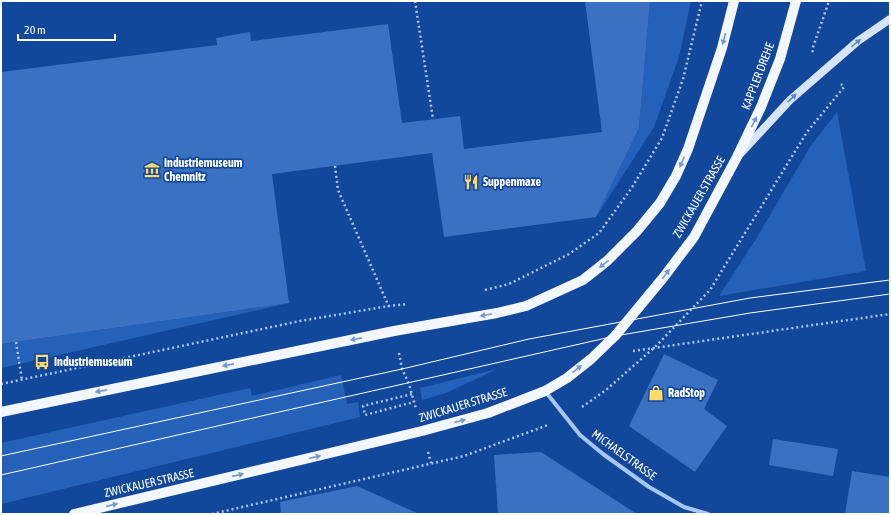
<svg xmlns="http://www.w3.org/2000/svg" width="891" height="515" viewBox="0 0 891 515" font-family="'Asap Condensed',sans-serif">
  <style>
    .green { fill: #2561b9 }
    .building { fill: #3b71c2 }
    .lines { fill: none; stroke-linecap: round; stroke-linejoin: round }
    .path { stroke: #a6c6f4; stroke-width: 2.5; stroke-dasharray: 2 3; stroke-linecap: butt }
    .minor { stroke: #a6c6f4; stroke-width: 4 }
    .secondary { stroke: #d6e5fd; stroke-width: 8 }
    .primary { stroke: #f3f7ff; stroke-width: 10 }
    .tram { stroke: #fff; stroke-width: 1 }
    .oneway { fill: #7797c8 }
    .oneway2 { fill: #6087c2 }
    .labels { text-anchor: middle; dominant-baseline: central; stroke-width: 3.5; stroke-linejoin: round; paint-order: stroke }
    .street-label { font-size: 12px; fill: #fff; stroke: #12489b }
    .poi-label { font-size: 12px; font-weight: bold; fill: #fff; stroke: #12489b; text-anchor: start }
  </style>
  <rect width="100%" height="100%" fill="#12489b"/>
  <g class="green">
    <path d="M650,1H691L679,57L654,127L596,217L639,128Z"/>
    <path d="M837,112L866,271L719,296L756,239L810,147Z"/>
    <path d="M289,303L1,368V344Z"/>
    <path d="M497,369L446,393L422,400L420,388Z"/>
    <path d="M341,375L347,404L358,402L360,417L1,504V443L250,388L252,396Z"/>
  </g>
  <g class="building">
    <path d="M585,1H650L639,128L596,217L444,237L432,153L272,174L289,303L1,344V72L217,45L216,38L250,32L251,41L388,24L402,123L460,116L464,149L602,132Z"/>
    <path d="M664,354L718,380L704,409L727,426L695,472L629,426Z"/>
    <path d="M773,439L838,449L833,476L769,465Z"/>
    <path d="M541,452L637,514H498L494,455Z"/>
    <path d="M852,471L890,477V514H845Z"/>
    <path d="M357,486L419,514H281L280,502Z"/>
  </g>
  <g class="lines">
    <g class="path">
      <path d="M415,1L433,119"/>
      <path d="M813,52L812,50L829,1"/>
      <path d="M335,166L338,190L389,307"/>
      <path d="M485,290L509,284L569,254L599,233L631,189L662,138L683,79L702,1"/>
      <path d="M16,342L22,380"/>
      <path d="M633,351L890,314"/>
      <path d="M399,353L402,369L409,384L416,409"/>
      <path d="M1,384L300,321L389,306L407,304"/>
      <path d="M412,394L363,406L365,415L414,402"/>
      <path d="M582,407L606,390L655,347L710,290L807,132L844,87L841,84"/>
      <path d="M428,452L431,463"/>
      <path d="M212,514L464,456L548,425"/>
    </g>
    <path class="minor" d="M545,391L580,435L603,454L649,487L684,507L708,514"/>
    <path class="secondary" d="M741,153L790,100L858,41L890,19"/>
    <g class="primary">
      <path d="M1,412L394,331L497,313L526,306L583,280L607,261L637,231L660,203L676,176L688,149L722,48L734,1"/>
      <path d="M74,514L422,431L488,413L545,391L567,378L591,359L615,336L663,278L694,237L737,157L761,107L780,59L796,1"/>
    </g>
    <g class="tram">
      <path d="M1,456L402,369L529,339L750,298L890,280"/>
      <path d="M1,475L615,336L750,313L890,294"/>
    </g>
  </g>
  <defs><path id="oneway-solid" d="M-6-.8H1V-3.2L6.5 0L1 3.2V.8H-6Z"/></defs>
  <g class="oneway">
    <use href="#oneway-solid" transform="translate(724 39) rotate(104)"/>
    <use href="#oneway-solid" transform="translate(754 122) rotate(-64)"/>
    <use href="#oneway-solid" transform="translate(682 162) rotate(113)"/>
    <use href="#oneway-solid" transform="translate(604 264) rotate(142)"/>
    <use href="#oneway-solid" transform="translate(666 274) rotate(-53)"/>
    <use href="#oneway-solid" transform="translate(486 315) rotate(170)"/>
    <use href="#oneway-solid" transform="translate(356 339) rotate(169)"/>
    <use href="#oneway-solid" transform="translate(228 365) rotate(169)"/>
    <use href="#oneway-solid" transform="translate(577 369) rotate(-38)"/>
    <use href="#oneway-solid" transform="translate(101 391) rotate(169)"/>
    <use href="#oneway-solid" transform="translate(460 421) rotate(-15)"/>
    <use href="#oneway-solid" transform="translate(315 457) rotate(-13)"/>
    <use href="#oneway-solid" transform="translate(238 475) rotate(-13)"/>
    <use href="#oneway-solid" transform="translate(112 505) rotate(-13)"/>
  </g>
  <g class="oneway2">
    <use href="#oneway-solid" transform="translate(856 43) rotate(-39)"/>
    <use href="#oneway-solid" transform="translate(792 98) rotate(-43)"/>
  </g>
  <defs>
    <symbol id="museum-bare" viewBox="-9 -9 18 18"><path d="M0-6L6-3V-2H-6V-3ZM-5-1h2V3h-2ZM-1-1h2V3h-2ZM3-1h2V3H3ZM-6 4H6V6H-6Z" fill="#ffda69" stroke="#12489b" stroke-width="2.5" paint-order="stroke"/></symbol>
    <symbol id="restaurant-bare" viewBox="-9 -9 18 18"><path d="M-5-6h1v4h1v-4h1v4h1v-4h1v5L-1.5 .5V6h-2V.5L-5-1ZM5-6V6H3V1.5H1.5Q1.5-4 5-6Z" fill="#ffda69" stroke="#12489b" stroke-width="2.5" paint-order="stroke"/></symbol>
    <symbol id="bus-bare" viewBox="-9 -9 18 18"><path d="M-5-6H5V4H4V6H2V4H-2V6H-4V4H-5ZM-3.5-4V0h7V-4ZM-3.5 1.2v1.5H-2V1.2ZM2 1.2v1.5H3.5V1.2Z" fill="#ffda69" stroke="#12489b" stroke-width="2.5" paint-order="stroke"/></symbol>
    <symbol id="shop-bare" viewBox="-9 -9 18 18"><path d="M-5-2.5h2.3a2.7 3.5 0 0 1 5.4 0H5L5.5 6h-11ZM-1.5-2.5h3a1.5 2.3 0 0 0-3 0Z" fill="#ffda69" stroke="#12489b" stroke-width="2.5" paint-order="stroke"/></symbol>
  </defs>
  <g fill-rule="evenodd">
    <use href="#museum-bare" x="141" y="159" width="22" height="22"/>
    <use href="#restaurant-bare" x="460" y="171" width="22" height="22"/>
    <use href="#bus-bare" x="31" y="351" width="22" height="22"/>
    <use href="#shop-bare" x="645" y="382" width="22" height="22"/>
  </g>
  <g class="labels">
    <g class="street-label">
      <text transform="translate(758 76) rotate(-69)">KAPPLER DREHE</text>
      <text transform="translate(699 197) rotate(-60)">ZWICKAUER STRASSE</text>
      <text transform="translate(463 405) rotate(-17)">ZWICKAUER STRASSE</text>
      <text transform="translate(624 455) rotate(36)">MICHAELSTRASSE</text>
      <text transform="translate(149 483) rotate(-13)">ZWICKAUER STRASSE</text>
    </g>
    <g class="poi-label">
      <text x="164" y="163">Industriemuseum<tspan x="164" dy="14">Chemnitz</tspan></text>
      <text x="483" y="182">Suppenmaxe</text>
      <text x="54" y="362">Industriemuseum</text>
      <text x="668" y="393">RadStop</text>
    </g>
  </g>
  <rect width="891" height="515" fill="none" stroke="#ffffff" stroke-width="4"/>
  <path d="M18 34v6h97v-6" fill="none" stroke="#ffffff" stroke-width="2"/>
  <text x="24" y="34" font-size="12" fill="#ffffff" stroke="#12489b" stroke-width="3" paint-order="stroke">20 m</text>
</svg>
